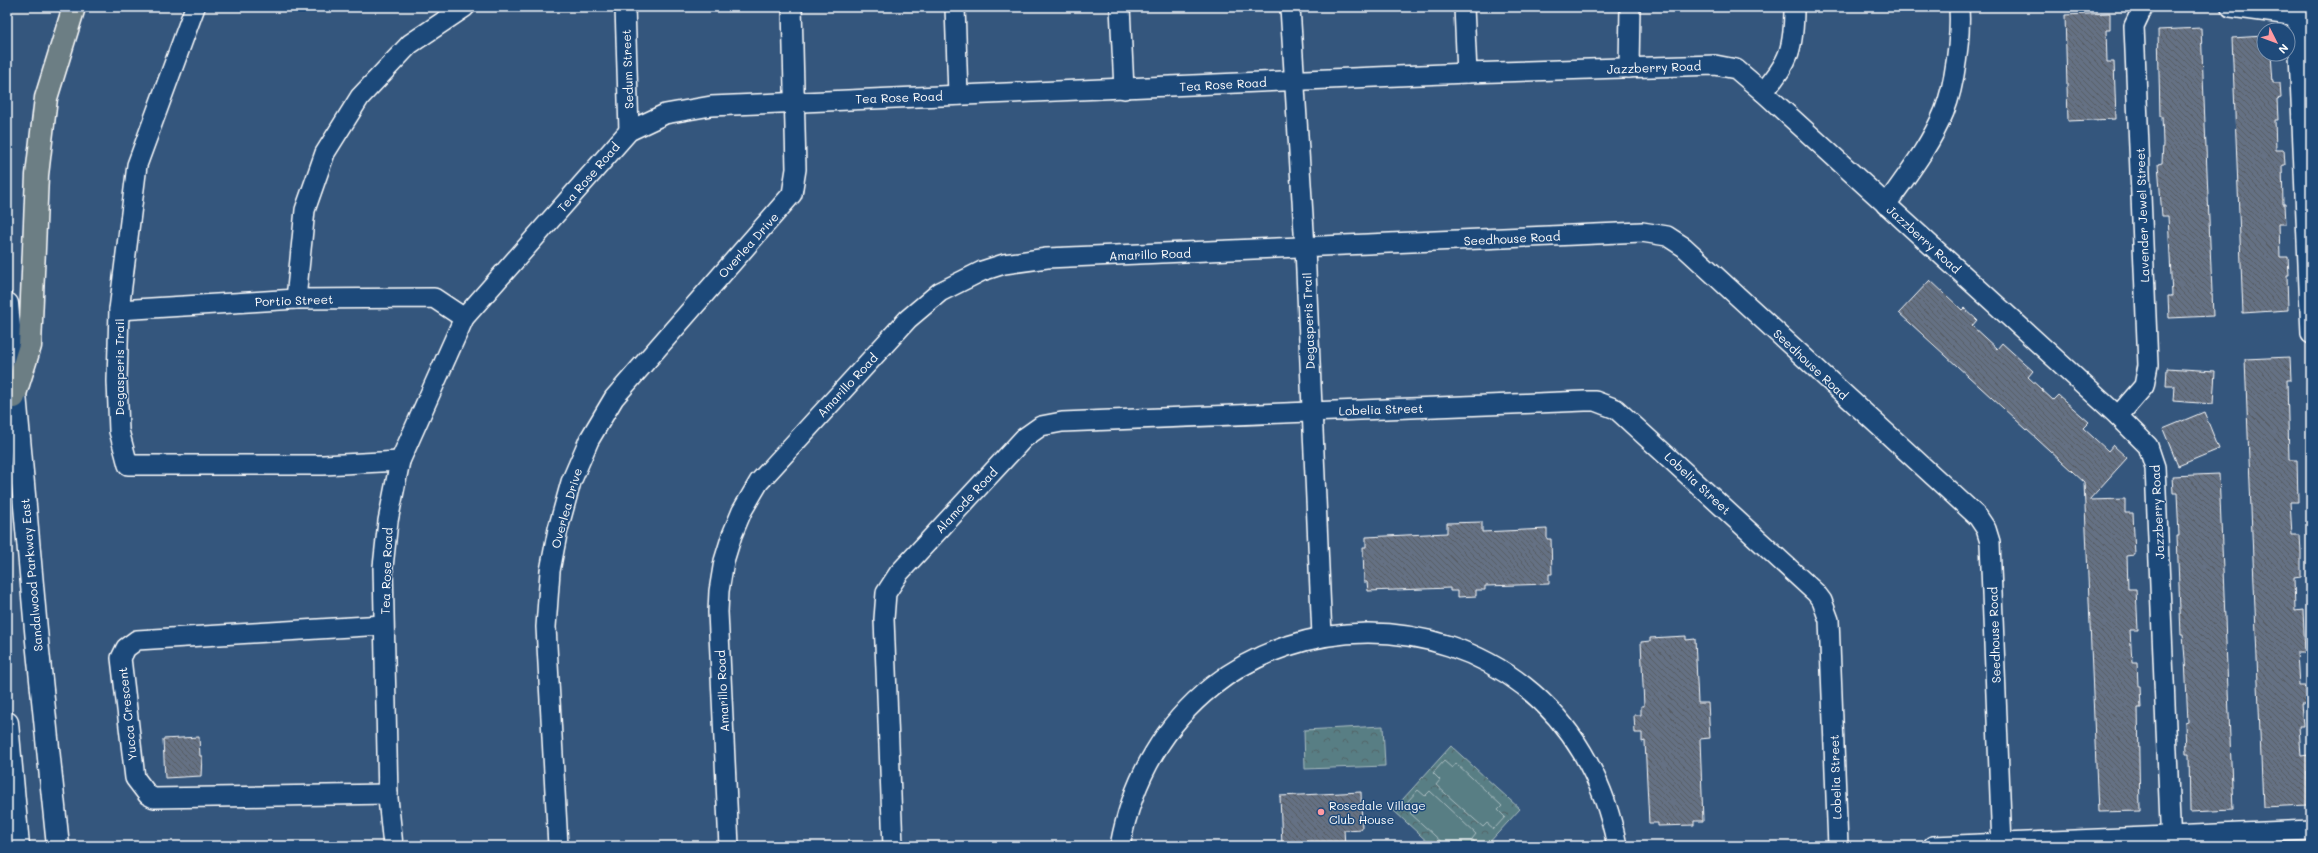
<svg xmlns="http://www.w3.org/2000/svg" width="2318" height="853" viewBox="0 0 2318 853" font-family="Mali,sans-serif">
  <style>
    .forest { fill: url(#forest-crowns); stroke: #acbec2 }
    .pitch { fill: #587e84; stroke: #acbec2 }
    .building { fill: url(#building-back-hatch); stroke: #fff }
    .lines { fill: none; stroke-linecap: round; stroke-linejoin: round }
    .minor-casing { stroke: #fff; stroke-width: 22 }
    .secondary-casing { stroke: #fff; stroke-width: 25 }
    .motorway-casing { stroke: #fff; stroke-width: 25 }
    .minor { stroke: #1f4a7a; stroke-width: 19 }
    .secondary { stroke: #1f4a7a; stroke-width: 22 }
    .motorway { stroke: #6c7e84; stroke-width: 22 }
    .poi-dot { fill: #ff9aa2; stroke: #1f4a7a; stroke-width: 1.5 }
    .labels { text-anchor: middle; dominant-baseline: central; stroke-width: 3; stroke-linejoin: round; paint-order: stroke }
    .street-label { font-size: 12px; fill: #fff; stroke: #1f4a7a }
    .poi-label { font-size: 12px; fill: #fff; stroke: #1f4a7a; text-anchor: start }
  </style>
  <defs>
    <pattern id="forest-crowns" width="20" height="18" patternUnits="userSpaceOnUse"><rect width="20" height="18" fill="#587e84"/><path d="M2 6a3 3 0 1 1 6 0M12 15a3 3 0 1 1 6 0" fill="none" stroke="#526568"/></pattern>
    <pattern id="building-back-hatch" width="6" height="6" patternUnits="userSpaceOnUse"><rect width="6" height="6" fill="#657184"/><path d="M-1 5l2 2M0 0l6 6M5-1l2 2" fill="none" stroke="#565b62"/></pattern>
  </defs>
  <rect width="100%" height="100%" fill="#34567d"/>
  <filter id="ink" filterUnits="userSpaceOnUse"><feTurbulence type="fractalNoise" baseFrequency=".025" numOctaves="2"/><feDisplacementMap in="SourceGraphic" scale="8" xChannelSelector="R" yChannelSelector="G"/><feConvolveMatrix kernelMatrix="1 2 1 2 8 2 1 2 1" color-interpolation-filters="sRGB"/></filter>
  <g filter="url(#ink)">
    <g class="forest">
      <path d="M1383,726L1385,766L1305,769L1304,730Z"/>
      <path d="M1451,746L1520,809L1486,846H1432L1393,810Z"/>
    </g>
    <g class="pitch">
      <path d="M1444,761L1452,768L1456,763L1502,806L1498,810L1505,817L1494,829L1487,823L1483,827L1436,785L1440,780L1433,773Z"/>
      <path d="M1418,790L1425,796L1430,791L1476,834L1472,839L1478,846H1446L1410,813L1414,808L1407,802Z"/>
    </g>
    <g class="building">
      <path d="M2110,13V30H2106L2107,62H2114L2116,119L2068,121L2065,15Z"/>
      <path d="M2201,28L2213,316L2169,318L2168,296H2172L2168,216H2162L2158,164L2162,163L2163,143L2162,116H2160L2158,30Z"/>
      <path d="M2264,36V54H2271L2273,83H2280L2281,98L2277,99L2278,120H2275L2276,150H2284L2285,165H2282L2283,204H2285L2286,224H2279L2280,257H2288L2289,275H2287L2288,310L2243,313L2232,38Z"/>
      <path d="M1930,280L1962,310L1964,308L1977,320L1972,326L1997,349L2002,343L2033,371L2028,377L2053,400L2058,395L2089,422L2083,428L2094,438L2108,451L2113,445L2127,458L2089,500L2125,499V513H2133L2135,555L2127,556L2128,589H2136L2138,630H2130L2132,662H2137L2138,686H2140L2141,708H2138L2140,811L2098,812L2084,482L1899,313Z"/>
      <path d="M2290,357L2291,380H2287L2289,460H2297L2298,502H2290L2292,535H2300L2301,553V577L2294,578L2295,611L2303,610L2305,653H2297L2299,686H2306L2307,704H2301L2303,726H2299L2301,756L2309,755L2310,771H2307L2308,805L2263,807L2245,359Z"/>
      <path d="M2167,368L2215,371L2213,404L2173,401L2174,386H2166Z"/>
      <path d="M2204,412L2219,449L2178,466L2163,429Z"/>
      <path d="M2219,474L2233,810L2190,812L2189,754H2186L2185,723L2188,722L2185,659L2183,635H2181L2177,536H2179L2177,493H2173L2172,476Z"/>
      <path d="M1482,522V532L1547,529V539H1551L1552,574H1549V584L1485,586V590H1476V596L1458,597V591H1450V588L1368,591L1367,582H1364L1363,547H1366V537L1447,533V523Z"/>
      <path d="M1686,636V640L1695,639L1698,703H1708L1710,738L1700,739L1703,821H1694V825L1658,826V823H1649L1645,741L1642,742V733H1635L1634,715H1641V706H1644L1641,642L1650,641V638Z"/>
      <path d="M199,737L200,756H202L201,776L165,778L163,739Z"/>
      <path d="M1361,792L1362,829L1344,830L1345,846H1282L1280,796Z"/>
    </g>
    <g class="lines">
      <defs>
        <g id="minor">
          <path d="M195,7L137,165L119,310L117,381L119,431L128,465H323L400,461"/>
          <path d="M625,7L629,131"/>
          <path d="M955,7L958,95"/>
          <path d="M1120,7L1124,89"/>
          <path d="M1290,7L1305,248L1322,636"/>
          <path d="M1464,7L1467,73"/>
          <path d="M2231,7L2297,16"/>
          <path d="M2297,7L2311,334"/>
          <path d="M1629,68L1630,7"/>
          <path d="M1763,92C1790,62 1794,47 1794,7"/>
          <path d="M1886,205C1907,175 1930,146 1944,112C1955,85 1961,36 1959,7"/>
          <path d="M296,299L305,210L325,153L360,97L410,44L465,7"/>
          <path d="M119,310L296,299L434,298L464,318"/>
          <path d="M2118,416L2144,386L2148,365L2134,26L2143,7"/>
          <path d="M383,625L137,640L126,648L121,658L135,778L148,795L154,798L388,794"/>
          <path d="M393,846L388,798L383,567L388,521L400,461L464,318L629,131L665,114L711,106L1467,73L1715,65L1736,69L1763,92L2118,416L2148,446L2155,467L2171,846"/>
          <path d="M558,846L546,627L550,571L558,529L571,482L589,440L614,398L792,194L796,169L792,7"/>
          <path d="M729,846L718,612L719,591L724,561L732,535L742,511L759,482L908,319L940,292L982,271L1004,264L1047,258L1642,232L1667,236L1684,247L1978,517L1986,529L1990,542L2002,846"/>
          <path d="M893,846L884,619L886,593L899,573L1024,438L1041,426L1062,422L1585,401H1595L1616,409L1816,593L1822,601L1829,620L1838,846"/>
          <path d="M1120,846C1172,563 1563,561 1617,846"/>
          <path d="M1933,846L2311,830"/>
        </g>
        <g id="secondary">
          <path d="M7,304L37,641L58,846"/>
          <path d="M7,723L18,846"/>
        </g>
        <path id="motorway" d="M14,397L30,346L37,175L46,98L74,7"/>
      </defs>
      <use href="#minor" class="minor-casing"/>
      <use href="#secondary" class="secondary-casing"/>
      <use href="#motorway" class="motorway-casing"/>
      <use href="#minor" class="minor"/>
      <use href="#secondary" class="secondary"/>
      <use href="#motorway" class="motorway"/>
    </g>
  </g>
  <circle class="poi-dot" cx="1321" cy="812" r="4"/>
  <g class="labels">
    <g class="street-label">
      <text transform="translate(1654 67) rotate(-2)">Jazzberry Road</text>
      <text transform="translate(627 69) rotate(-92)">Sedum Street</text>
      <text transform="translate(1223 84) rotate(-3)">Tea Rose Road</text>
      <text transform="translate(899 97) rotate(-2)">Tea Rose Road</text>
      <text transform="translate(588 177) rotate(-49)">Tea Rose Road</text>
      <text transform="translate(2142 215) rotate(-92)">Lavender Jewel Street</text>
      <text transform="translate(1512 238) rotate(-3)">Seedhouse Road</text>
      <text transform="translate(1924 239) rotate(42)">Jazzberry Road</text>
      <text transform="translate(748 245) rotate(-48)">Overlea Drive</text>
      <text transform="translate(1150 254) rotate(-2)">Amarillo Road</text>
      <text transform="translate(294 300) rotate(-2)">Portio Street</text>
      <text transform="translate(1308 321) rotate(-92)">Degasperis Trail</text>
      <text transform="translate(1811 364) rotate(43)">Seedhouse Road</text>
      <text transform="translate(119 367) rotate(-90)">Degasperis Trail</text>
      <text transform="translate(847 385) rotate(-47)">Amarillo Road</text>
      <text transform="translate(1381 409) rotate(-2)">Lobelia Street</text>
      <text transform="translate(1698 483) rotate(43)">Lobelia Street</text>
      <text transform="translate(966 500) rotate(-47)">Alamode Road</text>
      <text transform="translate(566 508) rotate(-74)">Overlea Drive</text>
      <text transform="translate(2157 512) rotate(-93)">Jazzberry Road</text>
      <text transform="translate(386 571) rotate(-88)">Tea Rose Road</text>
      <text transform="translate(31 575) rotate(-95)">Sandalwood Parkway East</text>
      <text transform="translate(1994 635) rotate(-92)">Seedhouse Road</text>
      <text transform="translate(722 691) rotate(-93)">Amarillo Road</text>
      <text transform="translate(127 714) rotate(-96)">Yucca Crescent</text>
      <text transform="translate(1835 777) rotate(-92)">Lobelia Street</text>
    </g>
    <g class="poi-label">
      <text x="1329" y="805">Rosedale Village<tspan x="1329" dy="14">Club House</tspan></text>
    </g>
  </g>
  <rect width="2318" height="853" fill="none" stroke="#1f4a7a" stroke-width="24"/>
  <rect x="12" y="12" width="2294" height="829" fill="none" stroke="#fff" stroke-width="1.5" filter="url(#ink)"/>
  <g transform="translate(2276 42) rotate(132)"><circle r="19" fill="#1f4a7a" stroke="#7992af"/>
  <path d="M0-3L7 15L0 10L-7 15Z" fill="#ff9aa2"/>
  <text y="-6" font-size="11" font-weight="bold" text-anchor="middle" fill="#ffffff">N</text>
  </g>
</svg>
